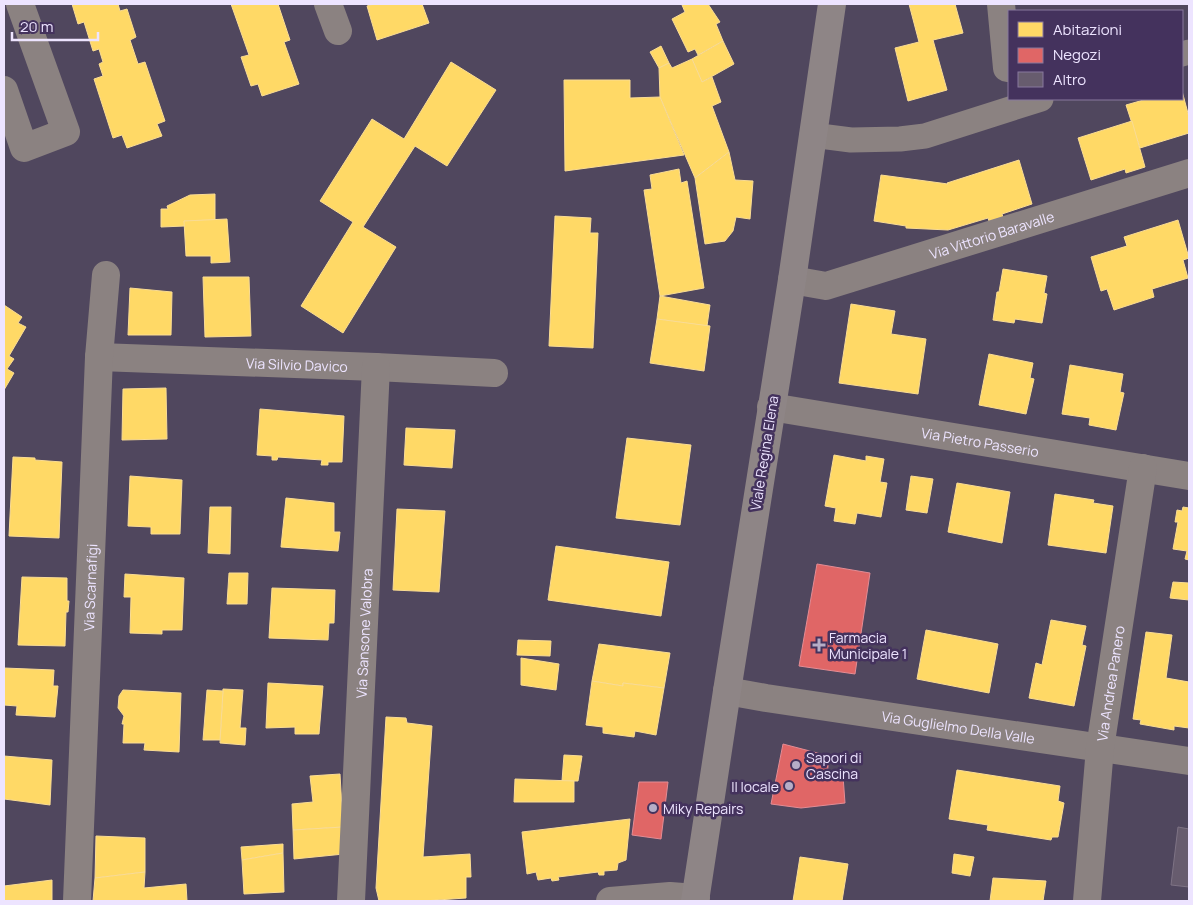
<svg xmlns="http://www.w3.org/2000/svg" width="1193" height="905" viewBox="0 0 1193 905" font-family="Manrope,sans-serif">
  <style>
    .homes { fill: #ffd966; stroke: #fadc94 }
    .shops { fill: #e06666; stroke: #e48c94 }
    .building { fill: #675c6e; stroke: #7e7385 }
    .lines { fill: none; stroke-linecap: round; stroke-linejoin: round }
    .pedestrian { stroke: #8b8281; stroke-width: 25 }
    .minor { stroke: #8b8281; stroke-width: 28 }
    .secondary { stroke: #8e8586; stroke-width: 28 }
    .poi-dot { fill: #b6adc7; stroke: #44325d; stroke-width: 2 }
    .labels { text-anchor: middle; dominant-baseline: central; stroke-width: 5; stroke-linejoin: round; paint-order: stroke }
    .street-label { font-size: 14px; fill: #ede4ff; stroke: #44325d }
    .poi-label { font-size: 14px; fill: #ede4ff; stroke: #44325d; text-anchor: start }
  </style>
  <rect width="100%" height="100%" fill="#50475e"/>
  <g class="homes">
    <path d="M72,4H118L120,11L127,9L136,37L130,40L138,64L145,62L165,121L157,124L162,136L127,148L122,135L113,138L94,79L103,76L99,64L103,62L99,49L93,51L84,22L78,24Z"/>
    <path d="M231,4H278L290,40L284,42L299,84L262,96L258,84L251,86L241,57L249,55Z"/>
    <path d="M374,4H422L429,23L377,40L367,6Z"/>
    <path d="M685,4H708L720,22L716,24L723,41L698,55L695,49L688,52L672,19L685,12L682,5Z"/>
    <path d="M909,4H955L963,33L933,40L947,90L908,101L895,48L919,42Z"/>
    <path d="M723,41L734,64L702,82L692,59Z"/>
    <path d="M661,46L669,63L659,68L650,52Z"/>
    <path d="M692,59L702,82L712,77L721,102L712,106L729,152L695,178L660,97L659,68L669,63L672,68Z"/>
    <path d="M451,62L496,90L447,166L415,146L363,227L396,247L343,333L301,306L353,222L320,201L372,119L404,139Z"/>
    <path d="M564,80H630V98L660,97L684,155L565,171Z"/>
    <path d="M1182,91L1189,117V133L1140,148L1126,105L1147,99H1182Z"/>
    <path d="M1132,121L1145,167L1126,173L1125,169L1091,180L1078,138Z"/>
    <path d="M729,152L735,180L753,181L750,219L736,217L733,231L725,241L705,244L695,178Z"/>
    <path d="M1019,160L1032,204L1002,214L1003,217L989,221L988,218L948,230L906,228V226L874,221L881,175L948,184L947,183Z"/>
    <path d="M679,169L681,183L687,181L704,288L660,296L644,190L652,189L650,175Z"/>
    <path d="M215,194V220L184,221L185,226L161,227V209H168L167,206L190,195Z"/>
    <path d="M555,216L591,218L590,233H598L593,348L549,346Z"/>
    <path d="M227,219L230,262L211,263V256H186L184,221Z"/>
    <path d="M1178,220L1189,258L1183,260L1188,278L1152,289L1154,297L1114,310L1107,289L1101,291L1091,257L1127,246L1124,237Z"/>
    <path d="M1003,269L1047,276L1044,293L1047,294L1042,323L1015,319L1014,323L993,320L997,292H999Z"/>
    <path d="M203,277H249L251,336L205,337Z"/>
    <path d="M130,288L172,292L171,335H128Z"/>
    <path d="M660,296L710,305L707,326L657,319Z"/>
    <path d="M851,304L895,311L891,334L926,339L918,394L839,383Z"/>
    <path d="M4,305L22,317L18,323L26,327L9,356L14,359L7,369L14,373L4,390Z"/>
    <path d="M657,319L710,326L704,371L650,363Z"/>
    <path d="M989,354L1033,363L1030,378L1034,379L1026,414L979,405Z"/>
    <path d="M1070,365L1123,374L1120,392L1124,393L1116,430L1089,425L1090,418L1062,414Z"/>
    <path d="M166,388L167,439L122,440L123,389Z"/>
    <path d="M260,409L344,416L342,462H328V465H321L322,460L278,457L277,460H272V456L257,455Z"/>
    <path d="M406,428L455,430L452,468L404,465Z"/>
    <path d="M627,438L691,445L680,525L616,518Z"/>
    <path d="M834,455L866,461V456L884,459L880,482L887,483L881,517L857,513L855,524L834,521L836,508L825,506Z"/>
    <path d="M13,457L35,458V460L62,462L59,538L9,536Z"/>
    <path d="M130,476L182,480L180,534H151V527L128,526Z"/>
    <path d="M911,476L933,479L927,513L906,510Z"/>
    <path d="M957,483L1010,492L1002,543L948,532Z"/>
    <path d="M1055,494L1094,500L1093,503L1113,506L1106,553L1048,545Z"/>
    <path d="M286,498L334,503V532H340L338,551L281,547Z"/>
    <path d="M210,507H231L230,554L208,553Z"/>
    <path d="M1183,507L1189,508V560L1185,559L1187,551L1173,549L1178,522H1175L1177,510L1182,511Z"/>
    <path d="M397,509L445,511L439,592L393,590Z"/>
    <path d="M556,546L669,562L661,616L548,600Z"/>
    <path d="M229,573H248L247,604H227Z"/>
    <path d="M125,574L184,578L182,630H162V634L130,633L131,597H124Z"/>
    <path d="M22,577L67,578V601H69L68,612H66L65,646L18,645Z"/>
    <path d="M1173,582L1189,583V600L1170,598Z"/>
    <path d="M272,588L335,590L334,623H329L328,640L269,638Z"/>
    <path d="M1051,620L1086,626L1082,645L1086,646L1074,706L1029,698L1036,663L1042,665Z"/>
    <path d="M926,630L998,644L989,693L917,679Z"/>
    <path d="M1146,632L1172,635L1166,678L1189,682V728L1174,726V730L1140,724L1141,720L1133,719Z"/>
    <path d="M518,640L551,641L550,656L517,655Z"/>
    <path d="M599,644L670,653L664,688L623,683V686L592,681Z"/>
    <path d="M521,658L559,664L556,690L521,685Z"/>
    <path d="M4,668L54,670L53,686H58L55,717L16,715L17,706L4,705Z"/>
    <path d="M592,681L623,686V683L664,688L656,735L635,731L634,737L603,733V727L586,725Z"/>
    <path d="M268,683L323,686L319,734H295V727L266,728Z"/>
    <path d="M223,689L243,690L240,728H246L245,745L220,743Z"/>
    <path d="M123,690L181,693L179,752L144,750L145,743H123L124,724H122L124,716L118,708L119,696Z"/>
    <path d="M207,690L223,691L220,740H203Z"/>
    <path d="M386,717L406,718L407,723L432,726L423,857L470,854L471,877H466V898L423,901H379L376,888Z"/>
    <path d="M564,755L582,756L578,781H562Z"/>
    <path d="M4,756L52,760L50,805L4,799Z"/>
    <path d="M957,770L1060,786L1058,801L1064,803L1058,837H1052L1051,840L987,830L988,825L949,819Z"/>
    <path d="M340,774L343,827L293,830L292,804L313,802L310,776Z"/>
    <path d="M515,779L574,781V802H514Z"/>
    <path d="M630,819L626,860L618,863L617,870L604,871V875H599L598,872L558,877L559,880L552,881L551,878L538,880L536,872L527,874L522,832Z"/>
    <path d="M343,827L344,854L294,859L293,830Z"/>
    <path d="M96,836L145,838V872L95,878Z"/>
    <path d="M283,844V853L242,860L241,847Z"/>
    <path d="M283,853L284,892L244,894L242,860Z"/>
    <path d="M954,854L974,857L970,876L952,873Z"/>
    <path d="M800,857L848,864L842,901H793Z"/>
    <path d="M145,872L144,888L186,884L187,901H93L95,878Z"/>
    <path d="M993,878L1046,881L1043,901H990Z"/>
    <path d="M52,880V901H4V886Z"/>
  </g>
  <g class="shops">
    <path d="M817,564L870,573L855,674L799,666Z"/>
    <path d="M783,744L829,756L827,776H843L845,803L801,808L771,804Z"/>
    <path d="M639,782H668L661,839L632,835Z"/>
  </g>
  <path class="building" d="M1178,827L1189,829V887L1171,885Z"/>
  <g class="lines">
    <g class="pedestrian">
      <path d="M1182,54L1189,52"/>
      <path d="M812,135L851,140L900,139L925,136L1041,99"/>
    </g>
    <g class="minor">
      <path d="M328,4L338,31"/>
      <path d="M1001,4L1007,68"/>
      <path d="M4,90L24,148L66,132L20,4"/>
      <path id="s1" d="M792,280L826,286L1189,173"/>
      <path id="s2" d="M99,357L376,367L494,373"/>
      <path id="s3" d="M771,407L1189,476"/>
      <path id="s4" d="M727,691L766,698L1189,761"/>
      <path id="s5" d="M77,901L99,357L106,275"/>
      <path id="s6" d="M351,901L376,367"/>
      <path d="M610,901L670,896L696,898"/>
      <path id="s7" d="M1087,901L1100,748L1143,468"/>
    </g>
    <path class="secondary" d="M695,901L727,691L792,280L832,4"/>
  </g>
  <g class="poi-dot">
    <path d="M816.5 637.5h5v5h5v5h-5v5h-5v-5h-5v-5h5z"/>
    <circle cx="796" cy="765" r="5"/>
    <circle cx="789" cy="786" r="5"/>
    <circle cx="653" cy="808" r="5"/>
  </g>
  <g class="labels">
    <g class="street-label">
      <text stroke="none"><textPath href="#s1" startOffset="208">Via Vittorio Baravalle</textPath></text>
      <text stroke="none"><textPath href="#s2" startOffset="198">Via Silvio Davico</textPath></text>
      <text stroke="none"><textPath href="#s3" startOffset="212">Via Pietro Passerio</textPath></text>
      <text transform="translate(764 453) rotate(-81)">Viale Regina Elena</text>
      <text stroke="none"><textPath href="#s5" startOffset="314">Via Scarnafigi</textPath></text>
      <text stroke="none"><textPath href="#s6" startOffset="268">Via Sansone Valobra</textPath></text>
      <text stroke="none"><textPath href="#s7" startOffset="219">Via Andrea Panero</textPath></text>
      <text stroke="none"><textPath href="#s4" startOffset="234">Via Guglielmo Della Valle</textPath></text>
    </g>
    <g class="poi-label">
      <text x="829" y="637">Farmacia<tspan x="829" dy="16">Municipale 1</tspan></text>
      <text x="806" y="757">Sapori di<tspan x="806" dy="16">Cascina</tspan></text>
      <text x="779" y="786" text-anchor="end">Il locale</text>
      <text x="663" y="808">Miky Repairs</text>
    </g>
  </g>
  <rect width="1193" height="905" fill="none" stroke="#ede4ff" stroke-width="10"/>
  <rect x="1008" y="10" width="175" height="90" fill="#44325d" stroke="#88799e"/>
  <rect x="1018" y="22" width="25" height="15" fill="#ffd966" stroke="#88799e"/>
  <text x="1053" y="35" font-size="15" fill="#ede4ff">Abitazioni</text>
  <rect x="1018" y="48" width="25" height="15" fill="#e06666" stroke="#88799e"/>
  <text x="1053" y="60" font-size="15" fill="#ede4ff">Negozi</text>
  <rect x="1018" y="72" width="25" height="15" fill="#675c6e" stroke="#88799e"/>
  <text x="1053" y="85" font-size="15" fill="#ede4ff">Altro</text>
  <path d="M12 32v8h86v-8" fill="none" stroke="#ede4ff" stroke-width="2.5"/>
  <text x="20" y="32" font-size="15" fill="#ede4ff" stroke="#44325d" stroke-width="4" paint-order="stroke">20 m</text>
</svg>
